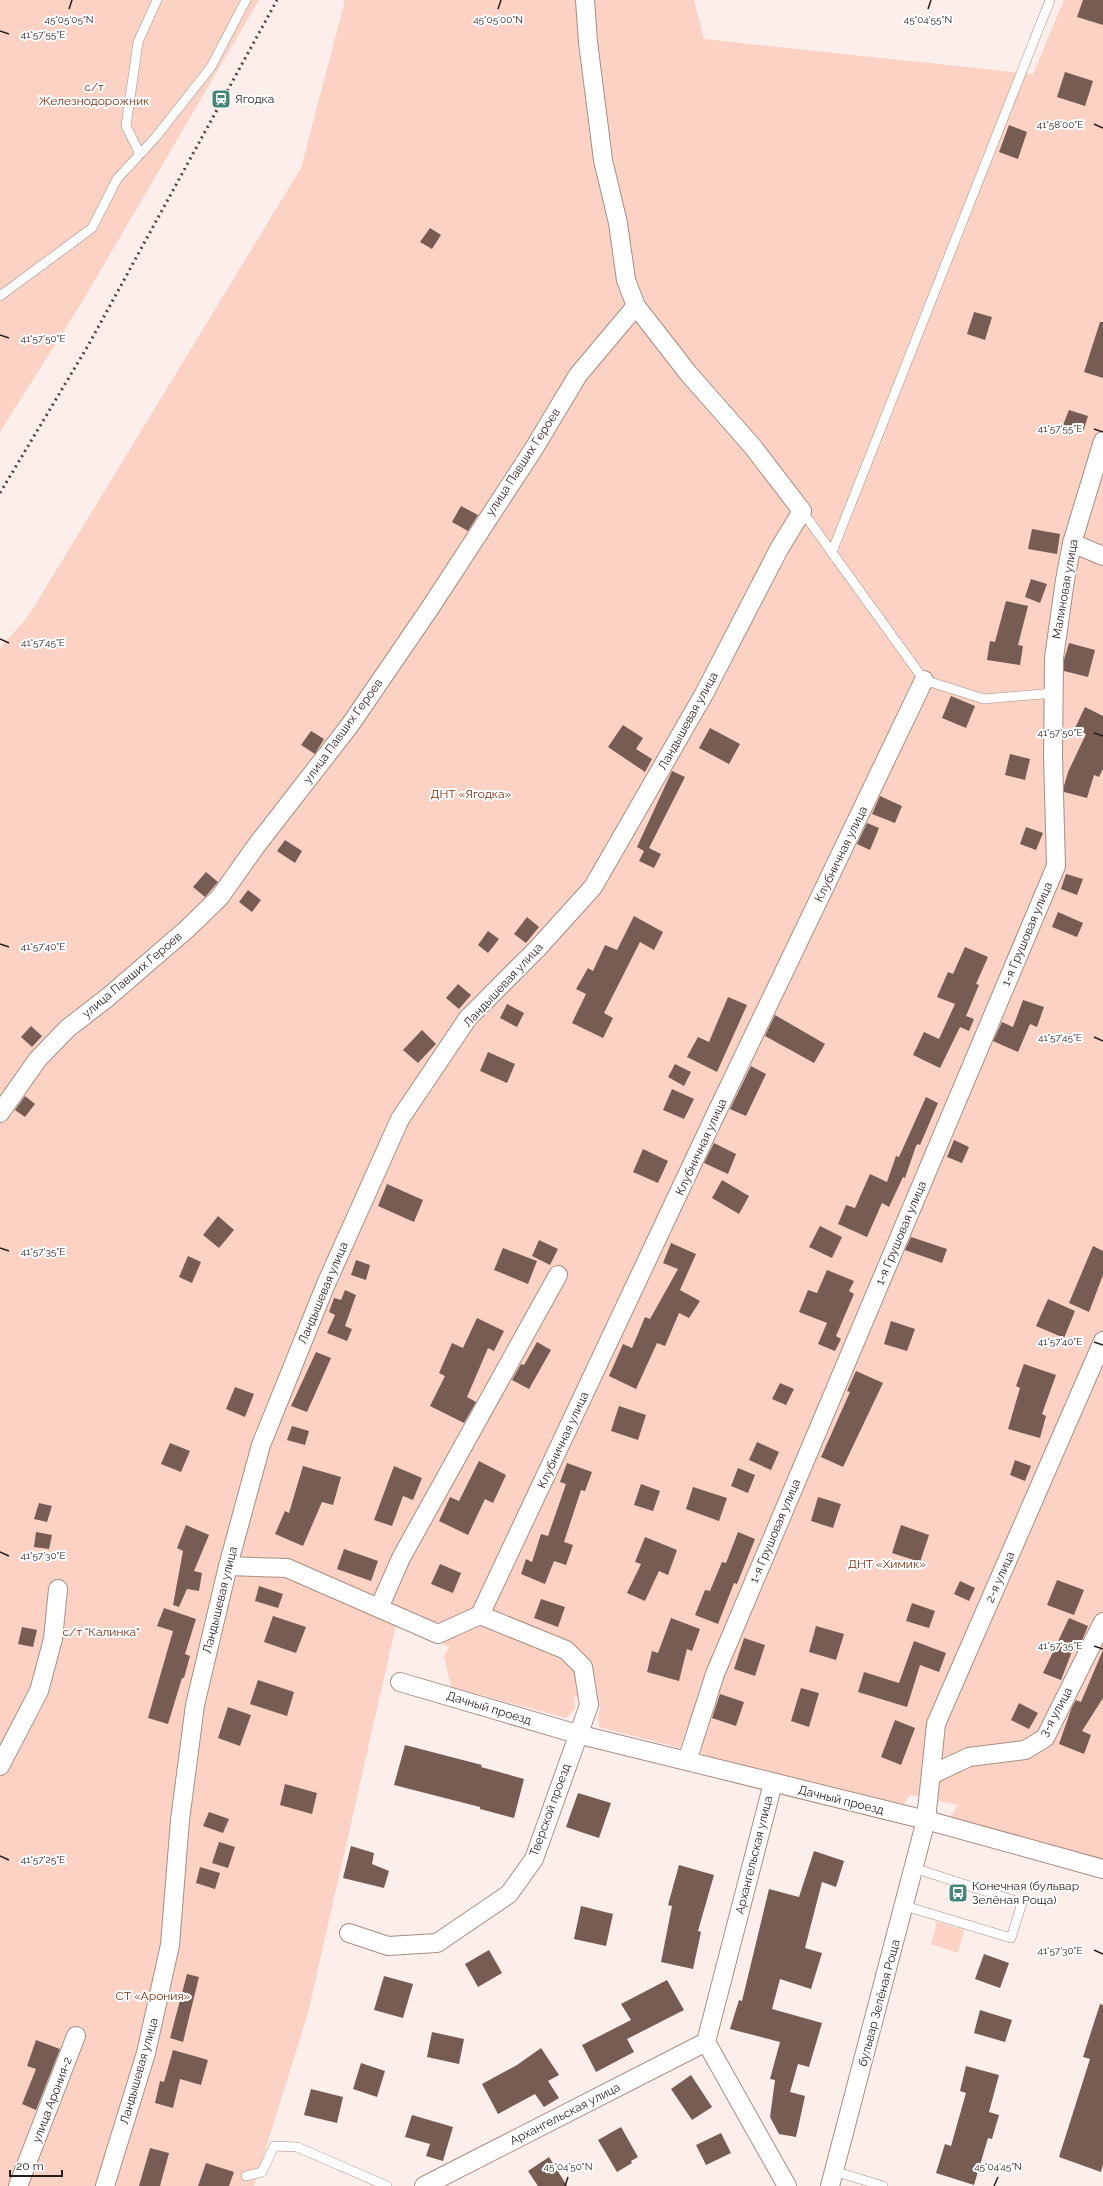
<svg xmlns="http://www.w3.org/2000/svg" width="1103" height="2186" viewBox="0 0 1103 2186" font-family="Raleway,sans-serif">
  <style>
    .green { fill: #fbd2c4 }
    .building { fill: #765c53 }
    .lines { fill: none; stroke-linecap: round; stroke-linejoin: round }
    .service-casing { stroke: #a98d83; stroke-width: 10 }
    .minor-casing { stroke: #a98d83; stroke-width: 20 }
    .service { stroke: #fff; stroke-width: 9 }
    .minor { stroke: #fff; stroke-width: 18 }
    .rail { stroke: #4d413e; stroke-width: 3; stroke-dasharray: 2 4; stroke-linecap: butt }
    .ticks { fill: none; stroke: #281d1a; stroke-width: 1.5 }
    .labels { text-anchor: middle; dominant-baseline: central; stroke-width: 4; stroke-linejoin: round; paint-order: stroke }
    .park-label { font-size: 12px; fill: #812e0d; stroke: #fff }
    .poi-label { font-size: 12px; fill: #281d1a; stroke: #fff; text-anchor: start }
    .street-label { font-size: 12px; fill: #281d1a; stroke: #fff }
    .ticks-label { font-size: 10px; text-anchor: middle; fill: #281d1a; stroke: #fff; stroke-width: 4; stroke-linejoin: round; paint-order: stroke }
  </style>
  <rect width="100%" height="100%" fill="#fcefeb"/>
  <g class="green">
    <path d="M0,0H259L82,302L0,432Z"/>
    <path d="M345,0H694L704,39L1033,74L1064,0H1103V1864L947,1822L958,1805L910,1795L899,1811L703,1758L701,1749L704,1736L686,1730L680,1748L599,1727L598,1715L601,1706L574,1696L575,1709L566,1718L451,1687L444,1656L450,1647L396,1625L308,2013L254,2186H0V648L29,615L301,168Z"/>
    <path d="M937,1922L964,1930L958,1953L931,1944Z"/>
  </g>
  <g class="building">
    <path d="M1083,0H1103V25L1077,17Z"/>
    <path d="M1065,72L1093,81L1085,106L1057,97Z"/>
    <path d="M1009,125L1027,132L1018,159L999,152Z"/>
    <path d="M430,228L441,235L432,249L420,242Z"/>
    <path d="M974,312L992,317L985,340L967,334Z"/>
    <path d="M1100,322H1103V378L1084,372Z"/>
    <path d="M1069,410L1088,416L1083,432L1063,425Z"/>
    <path d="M461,506L478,515L468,531L452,522Z"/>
    <path d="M1032,529L1060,534L1057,554L1028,549Z"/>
    <path d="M1031,579L1047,584L1040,603L1025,597Z"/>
    <path d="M1006,601L1028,606L1018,645L1023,646L1020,665L987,660L990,641L995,642Z"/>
    <path d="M1069,643L1095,650L1088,677L1064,671V660Z"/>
    <path d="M951,696L975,706L966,728L942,718Z"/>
    <path d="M1085,707L1103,716V769L1099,777L1094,775L1087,798L1064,792V786L1068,772L1086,734L1075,728Z"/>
    <path d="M623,725L643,738L636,749L652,759L645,772L608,747Z"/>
    <path d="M710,728L740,744L729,764L699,748Z"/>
    <path d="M311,731L324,739L315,754L301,745Z"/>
    <path d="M1010,754L1030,759L1025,780L1005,775Z"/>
    <path d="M672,771L685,777L649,848L661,854L654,868L639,861L644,851L637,847Z"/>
    <path d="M880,796L902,806L895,823L872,814Z"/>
    <path d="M867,823L879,828L870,850L857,844Z"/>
    <path d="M1026,827L1043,833L1036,850L1020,844Z"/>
    <path d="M285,840L302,851L295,863L277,851Z"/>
    <path d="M206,872L218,882L205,897L193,887Z"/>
    <path d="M1066,874L1083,879L1077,895L1061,889Z"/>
    <path d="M248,890L261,900L252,912L239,902Z"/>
    <path d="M1058,912L1083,923L1077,937L1052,927Z"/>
    <path d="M634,916L663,932L654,950L640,942L604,1013L613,1018L603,1038L572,1023L586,994L576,989L588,968L593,971L605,945L617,950Z"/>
    <path d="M527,917L539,927L526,943L514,934Z"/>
    <path d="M488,931L499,939L488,953L478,945Z"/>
    <path d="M965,947L988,957L976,984L979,985L966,1016L974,1019L969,1031L960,1027L940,1068L913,1055L924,1032L939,1039L955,1004L937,997L948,972L953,974Z"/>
    <path d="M458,984L471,995L459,1009L446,998Z"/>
    <path d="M728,997L747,1005L717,1072L687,1057L698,1037L709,1042Z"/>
    <path d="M1023,1000L1044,1007L1037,1027L1030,1024L1018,1052L993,1041L1002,1022L1013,1027Z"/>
    <path d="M507,1004L524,1013L517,1027L500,1018Z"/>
    <path d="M775,1015L825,1044L814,1063L765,1036Z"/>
    <path d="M31,1026L42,1036L32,1047L21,1037Z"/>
    <path d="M422,1030L436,1044L418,1063L403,1050Z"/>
    <path d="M488,1052L515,1064L507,1083L480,1071Z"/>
    <path d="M675,1064L691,1072L684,1086L668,1077Z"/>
    <path d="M751,1066L766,1074L746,1116L730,1109Z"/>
    <path d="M672,1089L694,1099L684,1119L663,1110Z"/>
    <path d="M25,1096L35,1104L25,1117L15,1110Z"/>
    <path d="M926,1097L938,1103L920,1145L918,1144L916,1146L905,1178L903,1177L889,1207L882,1203L867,1237L838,1224L846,1205L855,1208L870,1174L887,1182L896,1156L899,1157Z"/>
    <path d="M954,1140L969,1147L962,1163L947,1157Z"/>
    <path d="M714,1143L736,1154L728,1174L704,1163Z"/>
    <path d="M643,1149L668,1161L658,1183L633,1172Z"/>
    <path d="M722,1180L749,1196L739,1214L712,1198Z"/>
    <path d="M387,1184L423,1200L414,1222L378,1206Z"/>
    <path d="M218,1216L234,1230L219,1248L203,1235Z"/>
    <path d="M820,1226L842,1237L832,1258L809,1247Z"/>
    <path d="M911,1237L947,1249L942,1263L905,1250Z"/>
    <path d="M539,1240L558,1249L550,1265L532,1256Z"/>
    <path d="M671,1243L696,1254L680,1290L700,1301L689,1318L679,1313L665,1346L657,1343L636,1389L609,1376L623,1344L632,1348L645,1317L650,1319L678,1269L663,1263Z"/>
    <path d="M1093,1246L1103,1251V1275L1089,1312L1069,1303Z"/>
    <path d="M503,1248L537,1261L528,1284L494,1270Z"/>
    <path d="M188,1256L201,1262L192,1283L179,1277Z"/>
    <path d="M356,1260L370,1265L366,1280L351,1275Z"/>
    <path d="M827,1270L854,1281L849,1291L854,1294L836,1336L841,1339L835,1351L818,1344L827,1323L799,1312L808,1290L817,1293Z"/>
    <path d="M345,1290L356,1295L345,1326L352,1329L347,1341L327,1333L335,1315L329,1312L334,1298L341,1300Z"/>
    <path d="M1048,1299L1075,1311L1064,1338L1036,1326Z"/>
    <path d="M477,1318L504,1331L494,1351L488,1348L467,1397L476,1402L464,1423L430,1406L445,1376L439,1373L452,1343L463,1348Z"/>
    <path d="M891,1321L915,1329L907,1351L884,1344Z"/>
    <path d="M537,1342L551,1350L529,1389L512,1380L521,1364L524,1365Z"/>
    <path d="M316,1352L331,1358L307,1412L291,1406Z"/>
    <path d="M1024,1364L1056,1375L1042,1414L1046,1416L1040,1438L1008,1429L1020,1388L1016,1386Z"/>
    <path d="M856,1371L883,1383L843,1467L821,1457L850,1392L847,1391Z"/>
    <path d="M780,1383L794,1389L786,1405L772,1399Z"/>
    <path d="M235,1387L254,1394L245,1417L226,1409Z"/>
    <path d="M619,1406L646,1415L638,1440L611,1431Z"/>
    <path d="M292,1426L309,1431L305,1445L287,1440Z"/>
    <path d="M757,1442L779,1452L771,1470L749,1460Z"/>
    <path d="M170,1443L190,1451L181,1472L161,1464Z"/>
    <path d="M1015,1460L1031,1466L1025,1481L1010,1475Z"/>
    <path d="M479,1461L506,1475L493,1503L485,1499L468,1535L439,1521L450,1497L459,1501Z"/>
    <path d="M567,1463L592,1472L585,1491L581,1490L564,1542L573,1545L566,1565L554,1561L545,1584L521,1574L526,1559L532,1562L541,1534L548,1536L566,1484L560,1482Z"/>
    <path d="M303,1466L341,1477L333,1505L322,1502L303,1546L275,1534L285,1511L289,1513Z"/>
    <path d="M394,1466L422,1478L413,1500L403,1496L392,1526L374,1520Z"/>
    <path d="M738,1468L755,1475L748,1493L731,1486Z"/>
    <path d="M641,1484L660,1491L653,1511L634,1505Z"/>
    <path d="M693,1487L727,1498L719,1521L686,1509Z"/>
    <path d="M818,1497L841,1504L833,1528L811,1521Z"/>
    <path d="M39,1503L52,1506L47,1522L34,1519Z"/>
    <path d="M186,1525L209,1535L194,1571L202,1573L199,1591L187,1589L179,1607L173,1605L183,1551L177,1548Z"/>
    <path d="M901,1525L929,1535L920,1562L892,1553Z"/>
    <path d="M36,1532L52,1535L49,1549L34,1547Z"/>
    <path d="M738,1532L755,1539L737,1584L734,1583L718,1624L695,1615L705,1590L710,1591L722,1562L726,1563Z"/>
    <path d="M645,1537L677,1550L668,1575L659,1571L645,1601L627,1593L641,1564L635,1562Z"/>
    <path d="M344,1549L378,1561L371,1581L337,1569Z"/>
    <path d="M440,1564L461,1573L453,1593L431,1584Z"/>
    <path d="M1057,1580L1084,1590L1074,1615L1047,1605Z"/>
    <path d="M960,1581L975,1588L969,1601L954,1594Z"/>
    <path d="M259,1586L283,1594L278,1608L255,1601Z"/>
    <path d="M541,1599L565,1607L558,1627L534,1618Z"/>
    <path d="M912,1603L935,1611L929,1628L906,1621Z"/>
    <path d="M164,1608L196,1619L185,1654L190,1656L184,1678H182L168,1724L148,1718L173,1631L157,1626Z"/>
    <path d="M273,1616L306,1627L296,1653L264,1642Z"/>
    <path d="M671,1618L700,1629L692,1651L687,1649L679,1681L647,1672L652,1651L658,1653Z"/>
    <path d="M1069,1618L1088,1626L1081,1643L1076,1641L1061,1680L1043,1673Z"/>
    <path d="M816,1626L844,1634L836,1660L809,1652Z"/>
    <path d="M22,1627L37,1630L33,1647L18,1644Z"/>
    <path d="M744,1638L765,1645L755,1676L734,1669Z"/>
    <path d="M914,1641L946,1653L939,1672L920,1665L907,1707L858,1692L864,1672L899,1683Z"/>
    <path d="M1103,1650V1698L1082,1731L1091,1735L1084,1754L1059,1744L1072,1707L1076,1700L1081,1702Z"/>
    <path d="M258,1680L294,1692L287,1716L250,1704Z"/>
    <path d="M801,1688L819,1693L809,1727L791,1721Z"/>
    <path d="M720,1694L744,1702L736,1726L712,1718Z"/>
    <path d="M1019,1703L1038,1713L1029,1729L1011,1720Z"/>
    <path d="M228,1707L251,1715L240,1746L218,1738Z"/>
    <path d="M895,1720L915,1728L901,1765L881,1757Z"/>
    <path d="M405,1745L482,1765L481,1767L524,1779L514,1818L480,1809V1807L394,1785Z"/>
    <path d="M285,1784L317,1793L312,1814L280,1805Z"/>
    <path d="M578,1793L611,1803L599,1838L566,1827Z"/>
    <path d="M209,1812L229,1819L223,1833L203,1826Z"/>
    <path d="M219,1842L235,1847L228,1868L212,1863Z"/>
    <path d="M351,1846L374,1853L372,1864L389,1871L384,1888L343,1878Z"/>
    <path d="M814,1851L844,1861L836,1887L822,1882L805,1948L822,1953L811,1989L780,1979L772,2009L822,2023L809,2067L798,2064L790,2092L805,2096L796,2137L779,2134L770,2117L775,2080L770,2079L780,2042L730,2029L739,2000L742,2001L769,1889L799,1897Z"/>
    <path d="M679,1865L714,1875L698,1931L701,1932L693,1969L661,1962L672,1906L668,1905Z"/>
    <path d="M200,1867L220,1873L215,1889L196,1883Z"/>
    <path d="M581,1906L613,1914L606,1946L574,1939Z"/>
    <path d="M489,1950L502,1973L478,1987L465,1964Z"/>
    <path d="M984,1954L1009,1963L1000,1988L975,1979Z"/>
    <path d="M187,1974L199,1977L183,2042L170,2038Z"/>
    <path d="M384,1976L413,1984L403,2018L374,2010Z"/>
    <path d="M667,1980L684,2010L627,2039L634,2052L596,2072L582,2045L631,2020L621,2004Z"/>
    <path d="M1100,2004L1103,2005V2164L1101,2172L1059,2157L1090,2059L1083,2057Z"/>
    <path d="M980,2010L1012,2020L1005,2042L974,2033Z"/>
    <path d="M432,2032L464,2039L459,2064L427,2057Z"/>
    <path d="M36,2040L60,2049L36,2110L22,2104L36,2069L27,2066Z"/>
    <path d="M541,2048L559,2075L548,2081L559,2098L544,2107L535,2094L498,2114L482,2084L517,2065Z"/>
    <path d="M173,2050L208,2060L201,2085L180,2079L173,2108L155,2103L160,2081L164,2082Z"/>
    <path d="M361,2063L385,2071L377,2097L353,2089Z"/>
    <path d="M966,2066L999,2075L989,2112L999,2115L992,2139L988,2138L974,2185L936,2173L945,2144L951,2146L966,2093L960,2091Z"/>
    <path d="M691,2075L712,2107L692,2120L671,2089Z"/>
    <path d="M311,2089L343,2097L337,2123L304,2115Z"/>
    <path d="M412,2115L453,2127L443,2161L426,2156L430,2144L405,2137Z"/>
    <path d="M621,2127L638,2157L631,2161L632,2163L617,2172L598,2140Z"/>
    <path d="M721,2133L731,2153L706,2165L696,2145Z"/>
    <path d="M150,2148L169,2153L160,2186H139Z"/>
    <path d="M549,2157L567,2186H538L528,2171Z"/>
    <path d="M206,2163L234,2172L229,2186H198Z"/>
  </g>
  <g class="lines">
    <defs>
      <g id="service">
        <path d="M140,154L126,126L138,42L157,0"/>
        <path d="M0,296L92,228L117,179L155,138L211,67L246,0"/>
        <path d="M802,511L924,680L984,699L1054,693"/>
        <path d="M832,552L1050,0"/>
        <path d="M905,1906L1011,1938L1022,1903L914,1868"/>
        <path d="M834,2171L883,2186"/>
        <path d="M246,2176L262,2172L274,2146L297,2147L387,2186"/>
      </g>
      <g id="minor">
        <path d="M1072,543L1103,556"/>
        <path d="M0,1113L38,1059L68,1028L107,998L187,929L220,897L256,846L350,725L430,608L533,450L578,375L636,306"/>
        <path d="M228,1566L287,1568L438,1634L480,1615"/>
        <path d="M379,1608L401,1558L558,1275"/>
        <path d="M480,1615L712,1122L924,680"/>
        <path d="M400,1682L577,1734L926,1820L1103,1869"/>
        <path d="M687,1761L715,1674L1056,866L1053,756L1054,658L1065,580L1072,543L1103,441"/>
        <path d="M0,1766L39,1691L53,1639L58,1589"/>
        <path d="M931,1775L969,1757L1025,1750L1045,1738L1103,1622"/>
        <path d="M349,1933L388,1946L437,1943L509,1894L534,1859L589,1705L583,1667L566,1650L480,1615"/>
        <path d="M706,2042L787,2186"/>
        <path d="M18,2186L76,2036"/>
        <path d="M105,2186L146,2053L170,1945L180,1820L195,1705L228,1566L261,1445L326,1284L400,1119L468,1018L537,949L593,887L704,694L779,549L802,511L753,447L688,373L636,306L626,280L618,223L603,160L588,42L585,0"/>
        <path d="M424,2186L706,2042L773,1783"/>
        <path d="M830,2186L926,1820L936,1724L1103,1341"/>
      </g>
    </defs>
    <use href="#service" class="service-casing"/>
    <use href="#minor" class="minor-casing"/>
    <use href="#service" class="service"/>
    <use href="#minor" class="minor"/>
    <path class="rail" d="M0,493L89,344L277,0"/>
  </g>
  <path class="ticks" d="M69,9L72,0M498,9L501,0M928,9L931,0M0,31L9,34M1094,124L1103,128M0,335L9,338M1094,429L1103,432M0,639L9,643M1094,733L1103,736M0,944L9,947M1094,1037L1103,1041M0,1248L9,1251M1094,1342L1103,1345M0,1552L9,1556M1094,1646L1103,1649M0,1856L9,1860M1094,1950L1103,1954M565,2186L568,2177M994,2186L998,2177"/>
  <defs>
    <symbol id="station-square" viewBox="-11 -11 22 22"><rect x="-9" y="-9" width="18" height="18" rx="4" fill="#458779" stroke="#fff"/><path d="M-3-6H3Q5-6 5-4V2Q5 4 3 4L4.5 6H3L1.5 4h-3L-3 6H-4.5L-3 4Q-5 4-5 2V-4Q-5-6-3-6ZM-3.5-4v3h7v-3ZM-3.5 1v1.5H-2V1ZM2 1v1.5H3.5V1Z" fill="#fff"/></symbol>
    <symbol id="bus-square" viewBox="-11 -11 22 22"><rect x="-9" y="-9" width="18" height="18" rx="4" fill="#458779" stroke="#fff"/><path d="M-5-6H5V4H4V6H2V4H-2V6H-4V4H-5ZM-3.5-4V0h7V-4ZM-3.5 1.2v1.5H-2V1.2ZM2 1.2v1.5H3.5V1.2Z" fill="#fff"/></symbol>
  </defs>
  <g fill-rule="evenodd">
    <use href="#station-square" x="210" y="88" width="22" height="22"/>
    <use href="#bus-square" x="947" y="1882" width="22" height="22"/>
  </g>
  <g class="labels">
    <g class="park-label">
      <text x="94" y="87">с/т<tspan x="94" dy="14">Железнодорожник</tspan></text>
      <text x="471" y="794">ДНТ «Ягодка»</text>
      <text x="887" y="1564">ДНТ «Химик»</text>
      <text x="101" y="1632">с/т "Калинка"</text>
      <text x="153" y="1996">СТ «Арония»</text>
    </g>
    <g class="poi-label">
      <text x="235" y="99">Ягодка</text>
      <text x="972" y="1886">Конечная (бульвар<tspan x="972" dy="14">Зелёная Роща)</tspan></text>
    </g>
    <g class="street-label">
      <text transform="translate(523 462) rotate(-57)">улица Павших Героев</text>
      <text transform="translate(1065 589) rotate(-80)">Малиновая улица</text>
      <text transform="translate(688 721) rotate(-61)">Ландышевая улица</text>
      <text transform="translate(343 731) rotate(-54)">улица Павших Героев</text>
      <text transform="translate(841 854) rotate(-64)">Клубничная улица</text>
      <text transform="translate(1027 934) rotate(-67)">1-я Грушовая улица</text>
      <text transform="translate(132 975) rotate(-40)">улица Павших Героев</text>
      <text transform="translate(503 985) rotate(-47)">Ландышевая улица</text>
      <text transform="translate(701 1147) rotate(-65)">Клубничная улица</text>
      <text transform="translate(901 1233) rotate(-67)">1-я Грушовая улица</text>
      <text transform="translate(323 1293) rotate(-67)">Ландышевая улица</text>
      <text transform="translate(563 1440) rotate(-65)">Клубничная улица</text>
      <text transform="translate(775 1531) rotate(-67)">1-я Грушовая улица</text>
      <text transform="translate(1000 1577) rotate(-66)">2-я улица</text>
      <text transform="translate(220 1600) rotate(-76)">Ландышевая улица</text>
      <text transform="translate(489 1708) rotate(17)">Дачный проезд</text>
      <text transform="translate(1056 1712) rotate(-61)">3-я улица</text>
      <text transform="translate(841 1800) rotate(14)">Дачный проезд</text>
      <text transform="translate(550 1810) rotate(-70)">Тверской проезд</text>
      <text transform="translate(754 1855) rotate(-76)">Архангельская улица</text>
      <text transform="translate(879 2003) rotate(-75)">бульвар Зелёная Роща</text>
      <text transform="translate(139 2071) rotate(-74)">Ландышевая улица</text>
      <text transform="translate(52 2100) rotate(-69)">улица Арония-2</text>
      <text transform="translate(565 2114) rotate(-27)">Архангельская улица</text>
    </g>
  </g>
  <g class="ticks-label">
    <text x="69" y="23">45°05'05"N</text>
    <text x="928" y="23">45°04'55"N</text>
    <text x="498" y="23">45°05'00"N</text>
    <text x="43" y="38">41°57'55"E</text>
    <text x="1060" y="128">41°58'00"E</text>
    <text x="43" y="342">41°57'50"E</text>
    <text x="1060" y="432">41°57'55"E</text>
    <text x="43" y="646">41°57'45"E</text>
    <text x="1060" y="736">41°57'50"E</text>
    <text x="43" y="950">41°57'40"E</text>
    <text x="1060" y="1041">41°57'45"E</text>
    <text x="43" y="1255">41°57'35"E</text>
    <text x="1060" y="1345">41°57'40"E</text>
    <text x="43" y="1559">41°57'30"E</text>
    <text x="1060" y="1649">41°57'35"E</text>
    <text x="43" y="1863">41°57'25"E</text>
    <text x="1060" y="1954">41°57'30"E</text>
    <text x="568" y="2170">45°04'50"N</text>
    <text x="998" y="2170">45°04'45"N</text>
  </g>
  <path d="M10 2170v6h52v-6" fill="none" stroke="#281d1a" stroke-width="2"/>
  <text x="16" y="2170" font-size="12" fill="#281d1a" stroke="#ffffff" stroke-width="3" paint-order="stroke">20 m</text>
</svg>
